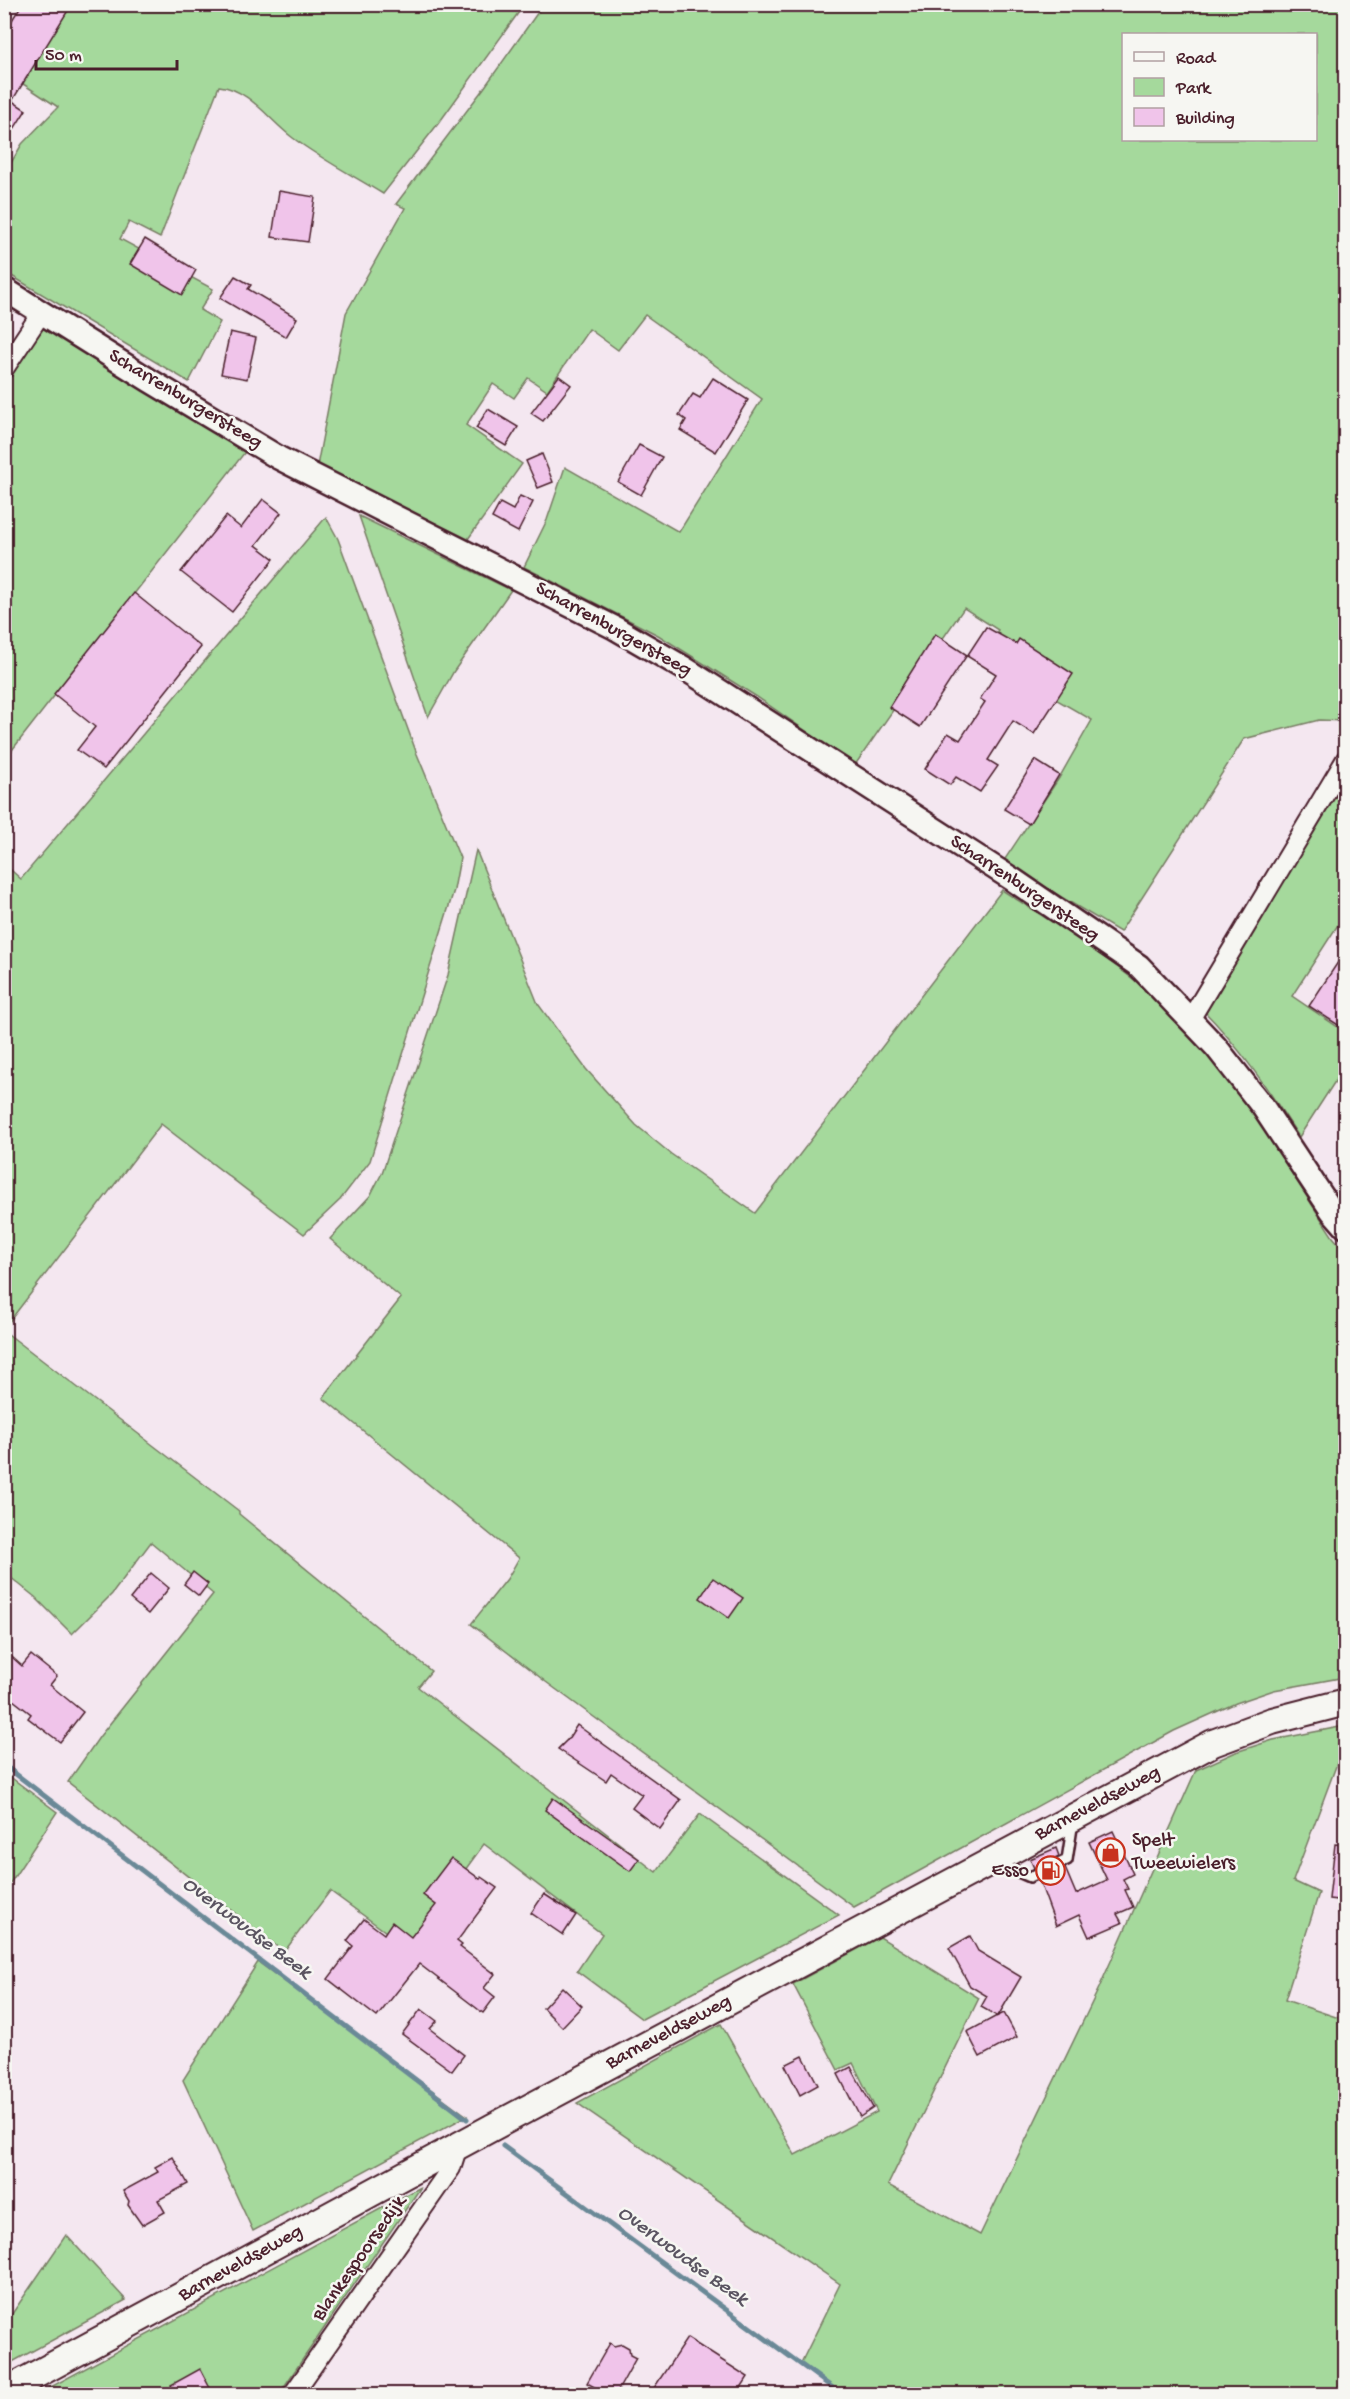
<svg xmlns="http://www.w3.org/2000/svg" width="1350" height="2399" viewBox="0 0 1350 2399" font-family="'Gochi Hand',sans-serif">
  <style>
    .green { fill: #a5d99c; stroke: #787c64; stroke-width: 1.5; fill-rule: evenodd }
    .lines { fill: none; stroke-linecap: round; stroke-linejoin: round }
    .stream { stroke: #6b8997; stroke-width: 5 }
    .building { fill: #f0c4ea; stroke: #4a1f2b; stroke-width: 1.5 }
    .service-casing { stroke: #4a1f2b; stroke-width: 14 }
    .minor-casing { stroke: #4a1f2b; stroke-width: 22 }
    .tertiary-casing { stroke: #4a1f2b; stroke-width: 27 }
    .secondary-casing { stroke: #4a1f2b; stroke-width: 30 }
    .service { stroke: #f6f6f2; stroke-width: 9 }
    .minor { stroke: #f6f6f2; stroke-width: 18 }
    .tertiary { stroke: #f6f6f2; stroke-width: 22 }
    .secondary { stroke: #f6f6f2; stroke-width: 26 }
    .labels { text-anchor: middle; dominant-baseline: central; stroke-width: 5; stroke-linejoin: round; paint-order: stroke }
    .street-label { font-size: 20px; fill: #4a1f2b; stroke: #f6f6f2 }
    .poi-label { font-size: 20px; fill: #4a1f2b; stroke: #f6f6f2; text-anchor: start }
    .water-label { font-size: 21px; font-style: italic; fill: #5a5461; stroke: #f6f6f2 }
  </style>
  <rect width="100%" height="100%" fill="#f4e7f0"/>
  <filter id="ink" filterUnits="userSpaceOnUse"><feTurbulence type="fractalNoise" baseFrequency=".0167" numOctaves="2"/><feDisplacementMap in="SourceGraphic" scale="12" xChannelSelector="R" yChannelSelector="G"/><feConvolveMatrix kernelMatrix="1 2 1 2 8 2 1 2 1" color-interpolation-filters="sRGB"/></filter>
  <g filter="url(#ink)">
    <g class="green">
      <path d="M70,5H524L441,120L383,194C354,176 321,159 293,138C270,121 249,89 219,86L160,238L129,222L120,239L213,289L200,310L220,322L189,382L5,272V173L22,144L58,107L17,80Z"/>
      <path d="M543,5H1345V721L1319,720L1244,739L1120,932L1003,862L1059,778L1092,720L981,656L998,630L964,608L855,765L757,697L658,635L524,567L547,520L565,467L679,532L762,399L645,315L618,350L589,329L547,391L528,378L514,398L493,384L466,425L522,464L468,539L317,466L346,313L405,208L396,204L484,88ZM1124,34H1316V140H1124Z"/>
      <path d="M40,325L245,452L5,759V376Z"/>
      <path d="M359,516L511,590L454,671L428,717Z"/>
      <path d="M326,517L338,539L417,754L460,858L454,890L370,1161L340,1200L304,1234L161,1124L5,1327V865L21,879Z"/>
      <path d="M1345,770V914L1292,996L1345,1032V1066L1299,1137C1270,1092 1240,1047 1202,1009Z"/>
      <path d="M476,850L538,1004L586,1069L636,1125L671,1154L755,1213L1002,890C1061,928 1137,974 1184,1025C1242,1089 1286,1166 1333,1237L1345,1251V1677L1274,1690L1236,1703L1174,1731L854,1907L546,1682L471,1624L507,1579L519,1558L323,1398L401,1298L330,1239L370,1196L382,1173L448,975Z"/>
      <path d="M4,1331L239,1511V1514L431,1671L418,1687L656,1872L700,1814L839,1915L642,2019L577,1971L602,1934L484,1844L408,1948L330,1891L284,1952L68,1782L100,1736L213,1594L151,1542L112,1594L72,1634L35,1597L5,1573Z"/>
      <path d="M1345,1726V1742L1293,1881L1319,1893L1285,2000L1345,2020V2394H839L800,2365L840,2284L577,2103L721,2024L795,2155L877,2112L853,2063L838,2070L793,1984L880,1937L979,1998L888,2185L980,2235L1099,1988L1196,1770L1236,1752L1273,1740Z"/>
      <path d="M5,1773L57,1812L5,1891Z"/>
      <path d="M258,1962L467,2116L253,2231L183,2080Z"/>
      <path d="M421,2187L279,2394H50L47,2389Z"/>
      <path d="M66,2235L126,2300L5,2366V2324Z"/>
    </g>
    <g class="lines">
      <g class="stream">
        <path d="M4,1765L467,2119"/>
        <path d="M503,2146L841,2394"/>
      </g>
    </g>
    <g class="building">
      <path d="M22,4H72L12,101L26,110L14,129L4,123V33Z"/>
      <path d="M279,191L315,197L308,242L272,237Z"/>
      <path d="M145,239L196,270L182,295L130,264Z"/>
      <path d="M235,276L251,285L248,289L297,318L286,337L220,298Z"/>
      <path d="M230,332L256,338L247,379L221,374Z"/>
      <path d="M559,376L571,385L543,421L531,413Z"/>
      <path d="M713,378L748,400L716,452L680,430L686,420L679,415L693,394L700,398Z"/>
      <path d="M488,409L518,427L506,446L476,428Z"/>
      <path d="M639,445L662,457L641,495L618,482Z"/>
      <path d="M542,454L553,482L538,488L526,461Z"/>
      <path d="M520,496L533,502L518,532L492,518L500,503L513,510Z"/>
      <path d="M263,499L281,513L256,545L274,559L232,612L181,572L226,516L241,528Z"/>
      <path d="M134,593L201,647L104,769L77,750L95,727L54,694Z"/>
      <path d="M986,627L1016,644L1019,639L1073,674L1034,734L1013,721L988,760L998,766L980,792L956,777L950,785L925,769L948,733L960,740L985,702L980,699L996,674L967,656Z"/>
      <path d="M935,634L967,655L920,727L889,707Z"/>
      <path d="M1035,760L1059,775L1029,824L1004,809Z"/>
      <path d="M1346,950V1030L1309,1006Z"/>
      <path d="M193,1572L208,1584L199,1596L184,1584Z"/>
      <path d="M151,1573L169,1588L148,1614L130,1599Z"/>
      <path d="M713,1578L743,1598L729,1618L700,1598Z"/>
      <path d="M4,1650L22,1666L31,1655L57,1676L50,1685L83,1712L60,1742L28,1718L31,1714L4,1693Z"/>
      <path d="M577,1725L681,1800L660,1829L632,1808L642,1795L611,1773L606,1781L558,1749L568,1739Z"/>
      <path d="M553,1798L639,1859L630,1871L545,1810Z"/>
      <path d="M1113,1831L1133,1874L1123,1879L1128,1889L1125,1890L1133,1907L1117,1914L1122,1923L1089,1937L1079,1915L1056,1926L1039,1880L1065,1868L1076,1894L1107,1880L1089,1842Z"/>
      <path d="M1335,1844L1346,1845V1901L1329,1899Z"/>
      <path d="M1056,1848L1059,1856L1034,1868L1030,1859Z"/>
      <path d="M451,1858L480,1879L481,1877L497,1888L457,1941L462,1945L460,1947L495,1974L484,1988L495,1997L483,2013L419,1964L377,2017L328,1979L353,1946L347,1941L364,1919L384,1934L392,1922L411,1937L436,1905L423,1895Z"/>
      <path d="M544,1894L576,1915L563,1935L531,1913Z"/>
      <path d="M970,1936L978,1951L1021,1977L998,2016L1004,2013L1017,2037L980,2057L967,2032L997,2016L981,2007L987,1996L970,1986L949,1948Z"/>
      <path d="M562,1987L582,2006L562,2027L543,2008Z"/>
      <path d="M421,2009L437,2021L430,2029L464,2055L452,2071L402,2034Z"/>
      <path d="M803,2056L818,2085L800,2095L785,2065Z"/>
      <path d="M851,2067L873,2108L860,2117L838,2074Z"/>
      <path d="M173,2157L188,2184L158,2200L165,2212L142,2225L128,2205L129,2201L123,2191L158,2172L155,2167Z"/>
      <path d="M687,2338L748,2377L737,2394H650Z"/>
      <path d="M610,2343L614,2346L622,2344L629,2348L630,2355L636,2358L616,2394H607L587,2383Z"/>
      <path d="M200,2369L213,2394H176L171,2385Z"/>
    </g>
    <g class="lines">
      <defs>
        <path id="service" d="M998,1863L1030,1877L1067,1860L1073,1821"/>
        <g id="minor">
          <path d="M4,369L42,312"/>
          <path d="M1191,1018L1346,759"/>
          <path d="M293,2394L451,2168L458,2146"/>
        </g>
        <path id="tertiary" d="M4,289L149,380L279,458L615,628L684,668L1012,879L1139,966L1216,1047L1263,1107L1332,1211L1346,1227"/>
        <path id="secondary" d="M4,2392L493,2127L1213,1743L1272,1721L1346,1702"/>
      </defs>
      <use href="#service" class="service-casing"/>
      <use href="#minor" class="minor-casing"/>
      <use href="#tertiary" class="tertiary-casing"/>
      <use href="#secondary" class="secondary-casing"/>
      <use href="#service" class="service"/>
      <use href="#minor" class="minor"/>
      <use href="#tertiary" class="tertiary"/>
      <use href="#secondary" class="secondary"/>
    </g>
  </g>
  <defs>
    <symbol id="shop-ring" viewBox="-11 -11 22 22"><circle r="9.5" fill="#f6f6f2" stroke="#c8321e" stroke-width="1.5"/><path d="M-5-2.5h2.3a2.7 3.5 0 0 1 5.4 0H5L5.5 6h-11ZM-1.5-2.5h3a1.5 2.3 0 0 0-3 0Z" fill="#c8321e"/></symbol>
    <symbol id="fuel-ring" viewBox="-11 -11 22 22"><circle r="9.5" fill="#f6f6f2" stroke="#c8321e" stroke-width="1.5"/><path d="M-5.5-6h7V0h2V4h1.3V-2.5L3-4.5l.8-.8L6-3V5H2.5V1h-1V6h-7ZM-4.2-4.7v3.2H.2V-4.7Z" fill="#c8321e"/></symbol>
  </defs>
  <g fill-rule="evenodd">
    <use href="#shop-ring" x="1094" y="1836" width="33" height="33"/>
    <use href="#fuel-ring" x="1034" y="1854" width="33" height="33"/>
  </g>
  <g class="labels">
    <g class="street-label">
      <text transform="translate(185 400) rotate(31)">Scharrenburgersteeg</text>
      <text transform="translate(613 630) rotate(29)">Scharrenburgersteeg</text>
      <text transform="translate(1024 889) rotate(34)">Scharrenburgersteeg</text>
      <text transform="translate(1098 1804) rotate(-28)">Barneveldseweg</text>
      <text transform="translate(669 2033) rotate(-28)">Barneveldseweg</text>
      <text transform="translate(360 2259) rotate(-55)">Blankespoorsedijk</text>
      <text transform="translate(241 2264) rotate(-29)">Barneveldseweg</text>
    </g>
    <g class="poi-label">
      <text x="1132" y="1841">Spelt<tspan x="1132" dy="23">Tweewielers</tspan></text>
      <text x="1029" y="1871" text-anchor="end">Esso</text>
    </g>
    <g class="water-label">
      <text transform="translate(246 1929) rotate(37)">Overwoudse Beek</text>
      <text transform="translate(682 2257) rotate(36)">Overwoudse Beek</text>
    </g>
  </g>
  <rect width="1350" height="2399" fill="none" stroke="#f6f6f2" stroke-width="24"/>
  <rect x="12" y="12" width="1326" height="2375" fill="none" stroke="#4a1f2b" stroke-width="2" filter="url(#ink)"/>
  <rect x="1122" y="33" width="195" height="108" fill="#f6f6f2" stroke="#b1a0a2" stroke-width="1.5"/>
  <rect x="1134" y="52" width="30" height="9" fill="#f6f6f2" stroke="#b1a0a2" stroke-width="1.5"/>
  <text x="1176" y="63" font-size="18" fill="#4a1f2b">Road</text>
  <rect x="1134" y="78" width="30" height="18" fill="#a5d99c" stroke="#b1a0a2" stroke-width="1.5"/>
  <text x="1176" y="93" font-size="18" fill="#4a1f2b">Park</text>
  <rect x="1134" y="108" width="30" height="18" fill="#f0c4ea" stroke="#b1a0a2" stroke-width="1.5"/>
  <text x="1176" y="123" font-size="18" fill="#4a1f2b">Building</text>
  <path d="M36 60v9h141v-9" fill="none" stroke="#4a1f2b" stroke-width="3"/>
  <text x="45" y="60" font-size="18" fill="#4a1f2b" stroke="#f6f6f2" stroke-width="4.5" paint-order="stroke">50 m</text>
</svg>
